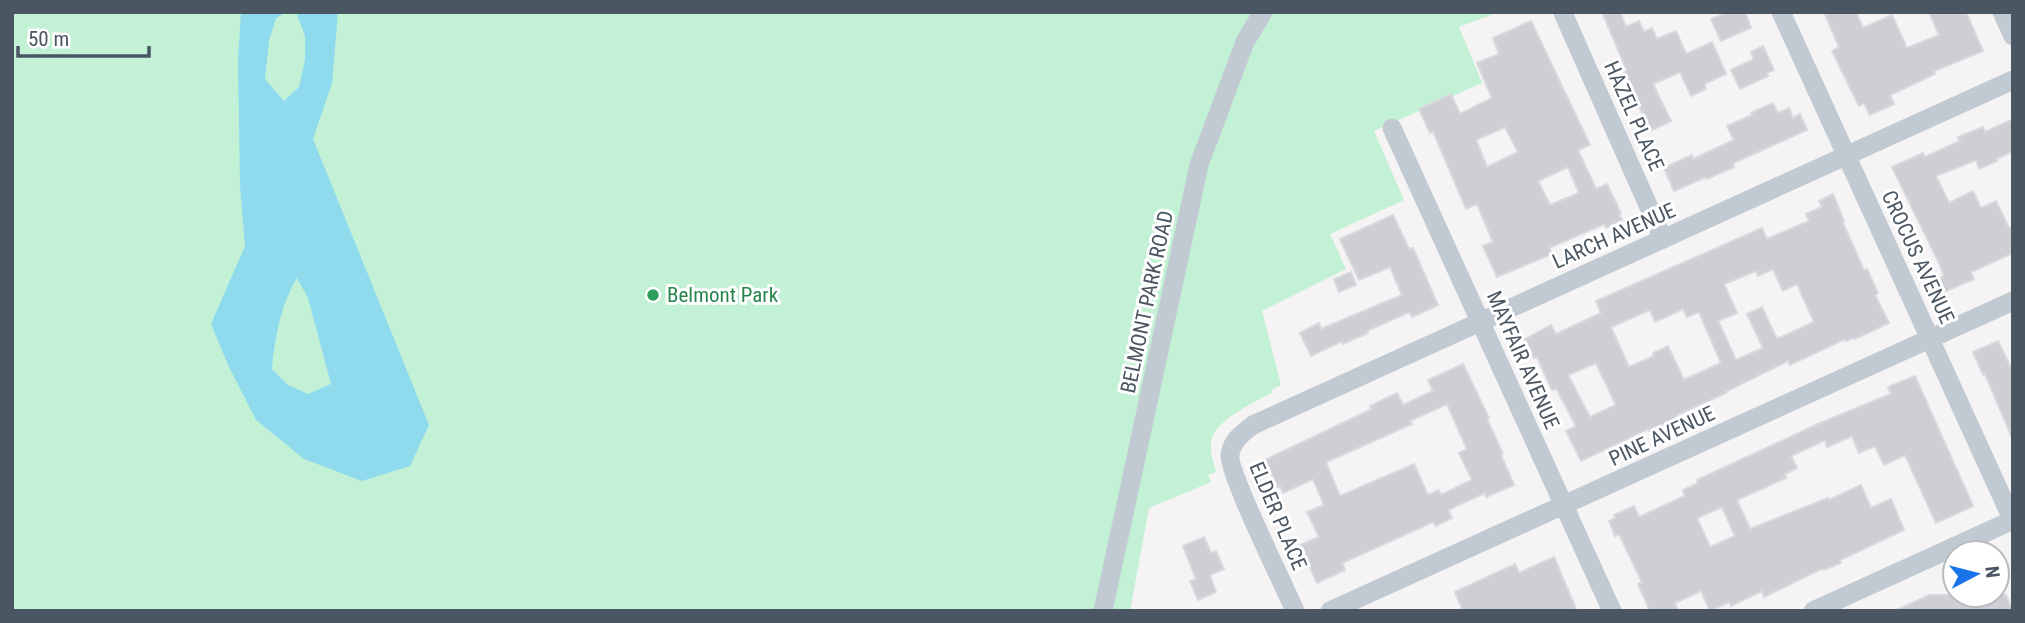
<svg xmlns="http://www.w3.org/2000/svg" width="2025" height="623" viewBox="0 0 2025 623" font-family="'Roboto Condensed',sans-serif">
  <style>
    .green { fill: #c3f1d5 }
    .water { fill: #90daee; fill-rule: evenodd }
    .building { fill: #cdcfd5; stroke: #d7d9de; stroke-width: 2; fill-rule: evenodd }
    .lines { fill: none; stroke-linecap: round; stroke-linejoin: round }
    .minor { stroke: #c1cad2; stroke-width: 19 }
    .leisure-dot { fill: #2e9e5b; stroke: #fff; stroke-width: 2.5 }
    .labels { text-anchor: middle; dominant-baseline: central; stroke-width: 6; stroke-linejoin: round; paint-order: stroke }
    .street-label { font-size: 21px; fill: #4a5661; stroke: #fff }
    .leisure-label { font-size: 21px; fill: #27864d; stroke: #fff; text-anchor: start }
  </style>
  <rect width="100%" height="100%" fill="#f5f3f3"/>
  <path class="green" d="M12,12H1499L1459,27L1482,83L1374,131L1404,200L1330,234L1346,269L1262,311L1281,385L1271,390L1272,393C1254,402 1211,422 1211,444C1210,453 1214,463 1216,472L1208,475L1211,482L1149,508L1130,611H12Z"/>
  <path class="water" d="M241,12H287L276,18L269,41L265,79L284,101L299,87L305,60V36L296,12H338L332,83L313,139L429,425L410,466L362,481L304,459L256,420L228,365L211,324L245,246L240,186L238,61ZM297,278L308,298L331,384L308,394L288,385L272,369C275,338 280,306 297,278Z"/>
  <g class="building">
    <path d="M1602,12H1620L1626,27L1639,21L1644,32L1652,28L1657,39L1676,31L1686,54L1712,42L1726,74L1704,84L1706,89L1691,96L1680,72L1653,84L1671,121L1650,131L1624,72L1627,71Z"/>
    <path d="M1728,12H1745L1751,28L1721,41L1711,19Z"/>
    <path d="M1824,12H1856L1863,28L1892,15L1907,48L1939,35L1929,12H1966L1983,51L1934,71L1935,74L1890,95L1894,104L1870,115L1864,103L1859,106L1832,51L1839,47Z"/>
    <path d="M1531,21L1590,145L1578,150L1596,189L1607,184L1621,213L1619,214L1622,220L1606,228L1604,224L1549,248L1552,254L1497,277L1483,246L1493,242L1477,204L1466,209L1433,131L1430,133L1419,109L1451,94L1460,114L1492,98L1477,63L1499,54L1493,38ZM1505,127L1518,152L1487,167L1476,140ZM1568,167L1579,193L1550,205L1538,181Z"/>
    <path d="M1763,46L1774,70L1767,73L1768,76L1740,89L1731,70L1754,59L1751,52Z"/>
    <path d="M1773,103L1778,113L1789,108L1793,118L1800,114L1807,130L1733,163L1734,167L1707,179L1706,177L1674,191L1664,168L1692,155L1693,159L1734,140L1727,126L1752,115L1751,113Z"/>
    <path d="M2013,119V151L1996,159L1997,161L1979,169L1976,160L1936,176L1949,203L1973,191L1981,208L1996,201L2009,228L2013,226V253L1971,272L1974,279L1944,292L1938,279L1944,276L1940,265L1892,167L1923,153L1925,157L1960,141L1958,137L1983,127L1985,132Z"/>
    <path d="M1833,194L1844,221H1842L1864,270L1867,269L1878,293L1875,295L1889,323L1855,339L1854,338L1846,341L1845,339L1790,365L1788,361L1725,392L1726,393L1677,415L1678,417L1649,431L1648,429L1581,461L1566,431L1576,426L1556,388L1552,390L1537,357L1534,358L1525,339L1551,325L1556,334L1601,313L1596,301L1762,228L1767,239L1809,221L1806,214L1822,207L1819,201ZM1773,269L1783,291L1797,284L1814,322L1777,339L1762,307L1747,314L1763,348L1736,360L1718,321L1737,313L1724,284L1756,271L1758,276ZM1683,309L1687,317L1699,312L1721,363L1684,380L1668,346L1653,353L1654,356L1629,367L1611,327L1650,310L1655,322ZM1596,363L1616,405L1590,417L1568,375Z"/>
    <path d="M1393,215L1409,249L1413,248L1438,305L1412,317L1409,312L1367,331L1368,333L1343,344L1342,341L1311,356L1300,333L1319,323L1321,329L1402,295L1390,267L1359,280L1340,239Z"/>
    <path d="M1351,272L1356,285L1339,292L1334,279Z"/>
    <path d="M1998,341L2013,372V440L1985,374L1983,375L1973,352Z"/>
    <path d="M1463,364L1489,418L1487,419L1503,454L1501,455L1514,485L1486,497L1485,493L1448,510L1452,518L1436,526L1433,522L1342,563L1345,570L1317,583L1300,545L1319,537L1307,512L1324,505L1313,479L1283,493L1280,486L1278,488L1265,460L1372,409L1370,406L1397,393L1403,405L1433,391L1428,380ZM1447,404L1467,449L1459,453L1472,480L1441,495L1439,490L1428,495L1414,464L1340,496L1326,462L1412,424L1410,421Z"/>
    <path d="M1915,376L1973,506L1936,523L1905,455L1884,465L1875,446L1859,453L1852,436L1827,447L1825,440L1791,456L1797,468L1785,474L1786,478L1737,500L1750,529L1828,498L1829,500L1861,485L1871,508L1891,499L1904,530L1840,560L1841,563L1824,570L1823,568L1764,597L1762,591L1731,606L1729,602L1710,611L1701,591L1675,603L1678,611H1650L1638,584L1642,582L1619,534L1615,536L1609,521L1615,518L1614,515L1634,506L1639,517L1685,496L1683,490L1698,483L1697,480L1818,424L1891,394L1888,387ZM1722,507L1735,536L1710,547L1697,518Z"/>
    <path d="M1204,537L1211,553L1216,551L1224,569L1210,575L1216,592L1198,600L1190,581L1196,579L1183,546Z"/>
    <path d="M1554,557L1577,611H1463L1455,592L1515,564L1519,573Z"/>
    <path d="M1930,595H2006L2013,611H1894Z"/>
  </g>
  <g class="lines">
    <g class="minor">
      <path d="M1781,12L2013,521"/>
      <path d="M2002,12L2013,36"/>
      <path d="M1563,13L1663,239"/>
      <path d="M1392,128L1612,611"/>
      <path d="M1103,611L1199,165L1245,42L1263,12"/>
      <path d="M1295,611C1285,587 1227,471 1230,454C1233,439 1242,434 1253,425L2013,80"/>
      <path d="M1330,611L2013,301"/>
      <path d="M1813,611L2013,520"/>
    </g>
  </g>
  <circle class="leisure-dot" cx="653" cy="295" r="7"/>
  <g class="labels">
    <g class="street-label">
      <text transform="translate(1634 116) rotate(66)">HAZEL PLACE</text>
      <text transform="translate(1614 236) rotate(-24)">LARCH AVENUE</text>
      <text transform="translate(1918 257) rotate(65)">CROCUS AVENUE</text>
      <text transform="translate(1147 302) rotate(-78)">BELMONT PARK ROAD</text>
      <text transform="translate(1523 360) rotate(66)">MAYFAIR AVENUE</text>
      <text transform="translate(1662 436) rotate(-25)">PINE AVENUE</text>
      <text transform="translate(1278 516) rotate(67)">ELDER PLACE</text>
    </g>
    <g class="leisure-label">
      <text x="667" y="295">Belmont Park</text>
    </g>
  </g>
  <rect width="2025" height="623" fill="none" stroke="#4a5661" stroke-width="28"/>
  <g transform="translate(1976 574) rotate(83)"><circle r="33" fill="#ffffff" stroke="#b7bbc0" stroke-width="2"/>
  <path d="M0-5L12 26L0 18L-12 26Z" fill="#1a73e8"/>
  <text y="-10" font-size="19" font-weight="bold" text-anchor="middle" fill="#4a5661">N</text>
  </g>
  <path d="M18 46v10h131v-10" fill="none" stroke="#4a5661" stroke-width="3.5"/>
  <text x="28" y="46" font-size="21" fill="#4a5661" stroke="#ffffff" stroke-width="5" paint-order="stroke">50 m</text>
</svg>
